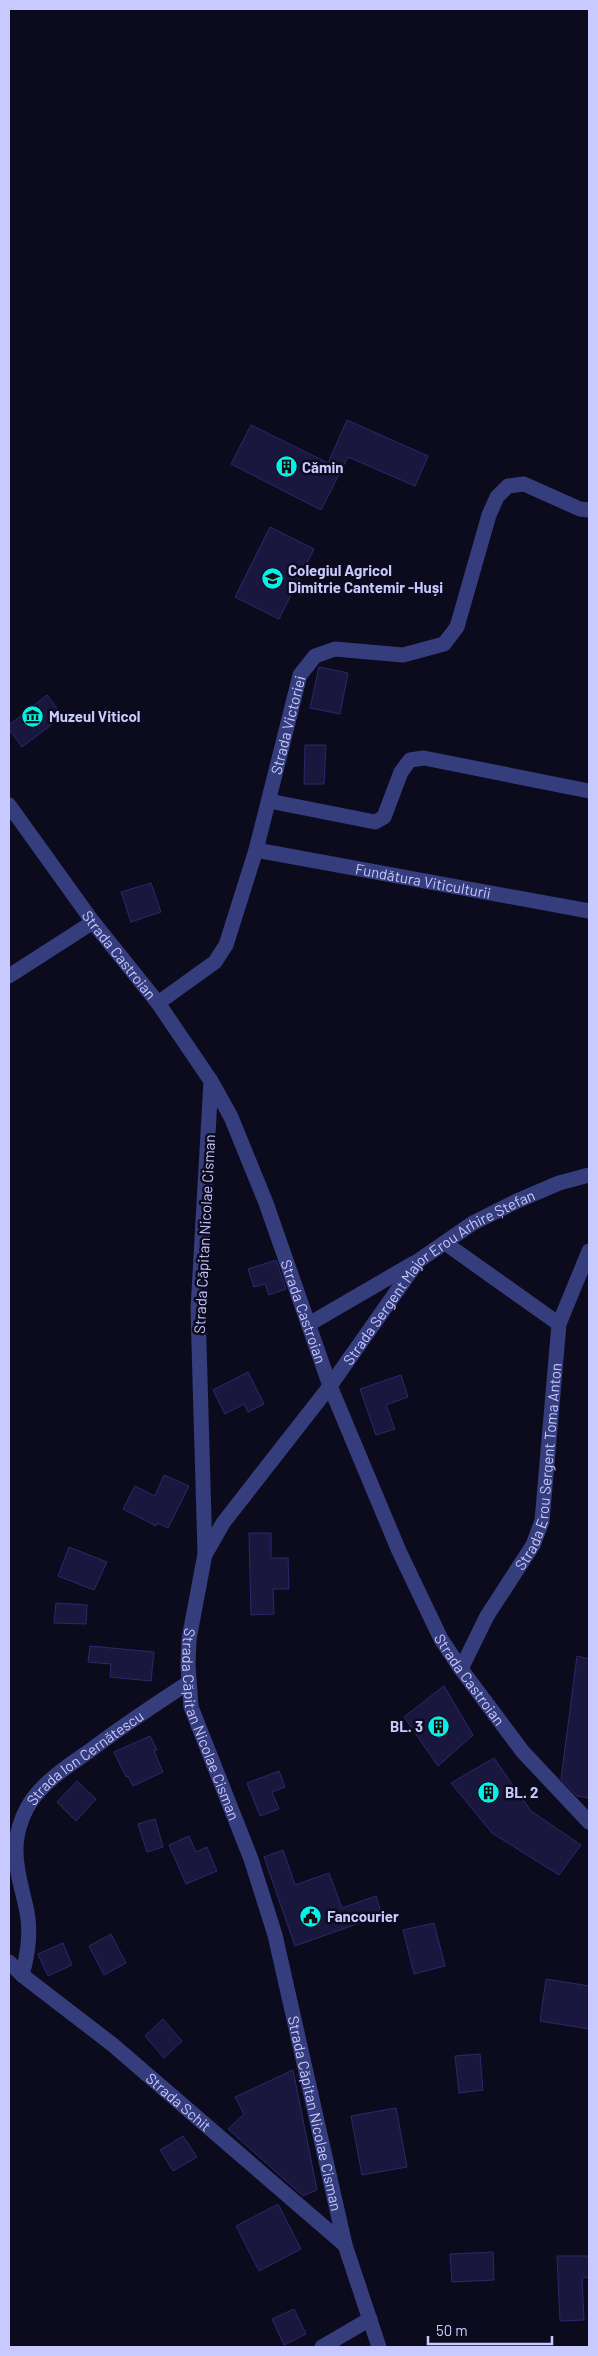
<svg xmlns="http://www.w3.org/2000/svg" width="598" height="2356" viewBox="0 0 598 2356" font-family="Barlow,sans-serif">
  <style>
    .building { fill: #19173e; stroke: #2c286b }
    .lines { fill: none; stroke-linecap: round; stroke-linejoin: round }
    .minor { stroke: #353d7d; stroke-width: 15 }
    .labels { text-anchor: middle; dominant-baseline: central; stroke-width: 5; stroke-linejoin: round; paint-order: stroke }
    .poi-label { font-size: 15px; font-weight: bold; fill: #c7c9ff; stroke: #0c0b1d; text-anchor: start }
    .street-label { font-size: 15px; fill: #c7c9ff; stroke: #0c0b1d }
  </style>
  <rect width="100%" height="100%" fill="#0c0b1d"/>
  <g class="building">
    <path d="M347,420L428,456L415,486L348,457L321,510L231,464L251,425L328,463Z"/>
    <path d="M270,527L314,549L279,619L235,597Z"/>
    <path d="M319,667L348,673L340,714L310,708Z"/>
    <path d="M47,695L63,716L22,747L9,729V725Z"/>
    <path d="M305,745H326L324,784H304Z"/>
    <path d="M151,883L161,912L131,922L121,892Z"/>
    <path d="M276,1260L286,1289L269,1295L265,1284L254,1287L248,1269Z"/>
    <path d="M248,1372L264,1404L248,1412L244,1404L225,1414L213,1390Z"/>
    <path d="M401,1375L408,1397L386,1405L395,1429L376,1435L360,1389Z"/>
    <path d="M164,1475L189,1486L168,1528L157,1523L156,1526L123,1509L135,1486L155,1496Z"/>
    <path d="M249,1533H271V1558H288L289,1589H273L274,1614L251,1615Z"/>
    <path d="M69,1547L107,1562L94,1590L58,1576Z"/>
    <path d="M56,1603L87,1605L86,1624L54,1623Z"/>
    <path d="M90,1646L154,1652L151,1681L110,1677L111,1664L88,1662Z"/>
    <path d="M577,1656L589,1659V1798L577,1796L561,1779Z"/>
    <path d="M444,1686L473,1735L438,1766L404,1717Z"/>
    <path d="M150,1736L157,1750L154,1751L163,1772L133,1786L128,1776L126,1777L114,1752Z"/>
    <path d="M494,1758L531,1811L581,1845L559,1875L492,1833L451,1783Z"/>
    <path d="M279,1771L285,1787L272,1792L279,1809L260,1816L247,1783Z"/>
    <path d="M77,1781L96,1799L76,1821L57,1802Z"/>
    <path d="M155,1819L163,1847L147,1852L138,1824Z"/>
    <path d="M189,1836L196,1852L207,1847L217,1871L186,1884L169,1845Z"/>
    <path d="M283,1850L295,1885L329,1873L342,1908L376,1896L382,1915L295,1946L264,1857Z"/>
    <path d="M434,1923L445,1966L414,1974L403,1930Z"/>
    <path d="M111,1934L126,1963L104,1975L89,1946Z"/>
    <path d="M63,1943L72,1965L48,1976L38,1954Z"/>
    <path d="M546,1979L589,1986V2029L540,2021Z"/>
    <path d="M163,2019L182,2041L164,2058L145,2036Z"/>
    <path d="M480,2054L483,2090L459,2093L455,2056Z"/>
    <path d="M293,2070L317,2190L303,2196L228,2129L244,2114L235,2097Z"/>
    <path d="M396,2108L407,2167L362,2175L351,2116Z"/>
    <path d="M183,2136L197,2157L173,2171L160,2150Z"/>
    <path d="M278,2204L301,2249L259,2271L236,2226Z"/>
    <path d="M493,2252L494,2280L452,2282L450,2254Z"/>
    <path d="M557,2256H589V2277L582,2278L584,2320L560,2321Z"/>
    <path d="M294,2309L306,2334L284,2345L272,2319Z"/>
  </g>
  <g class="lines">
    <g class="minor">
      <path d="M269,801L375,822L384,817L401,772L410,760L424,758L589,791"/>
      <path id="s1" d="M9,805L93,922L158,1003L211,1081L231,1117L266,1203L330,1386L399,1551L441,1639L461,1669L523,1752L589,1822"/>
      <path id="s2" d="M256,850L589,911"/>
      <path d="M9,976L93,922"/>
      <path id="s3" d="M158,1003L215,962L226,945L256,850L300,675L315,656L335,649L403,655L444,644L457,627L489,515L497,497L508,486L524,484L580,509L589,510"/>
      <path id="s4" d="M211,1081L198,1309L205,1554L189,1639L188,1665L191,1707L251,1859L275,1935L345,2245L379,2347"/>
      <path d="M445,1243L559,1324"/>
      <path d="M309,1324L414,1263"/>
      <path id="s5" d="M206,1553L223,1523L330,1386L418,1261L473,1223L517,1201L559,1183L589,1175"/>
      <path id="s6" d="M461,1669L487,1616L533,1545L542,1521L559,1324L589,1251"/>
      <path id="s7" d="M9,1962L22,1975L113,2045L345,2245"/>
      <path id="s8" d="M22,1975C28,1954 31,1933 27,1912C23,1891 15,1870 16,1848C16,1835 21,1819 27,1808C40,1784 66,1767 88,1752C121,1727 154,1705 188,1683"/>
      <path d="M322,2347L370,2319"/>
    </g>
  </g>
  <defs>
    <symbol id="building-disc" viewBox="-11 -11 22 22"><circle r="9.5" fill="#00f2e8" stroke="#0c0b1d"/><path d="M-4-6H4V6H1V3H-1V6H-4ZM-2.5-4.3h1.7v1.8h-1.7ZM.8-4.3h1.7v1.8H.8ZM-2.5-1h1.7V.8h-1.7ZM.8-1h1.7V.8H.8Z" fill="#111"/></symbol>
    <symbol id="university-disc" viewBox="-11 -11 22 22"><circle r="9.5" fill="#00f2e8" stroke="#0c0b1d"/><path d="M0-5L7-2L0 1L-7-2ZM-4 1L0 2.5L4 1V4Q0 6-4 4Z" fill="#111"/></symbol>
    <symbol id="museum-disc" viewBox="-11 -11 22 22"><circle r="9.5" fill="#00f2e8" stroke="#0c0b1d"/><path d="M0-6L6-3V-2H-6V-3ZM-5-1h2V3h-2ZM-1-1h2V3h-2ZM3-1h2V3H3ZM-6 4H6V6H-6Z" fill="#111"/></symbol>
    <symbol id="civic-disc" viewBox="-11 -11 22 22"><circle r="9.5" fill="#00f2e8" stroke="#0c0b1d"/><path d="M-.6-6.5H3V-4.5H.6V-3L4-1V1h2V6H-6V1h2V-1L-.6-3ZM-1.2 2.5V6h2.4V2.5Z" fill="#111"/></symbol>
  </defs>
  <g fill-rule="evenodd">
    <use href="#building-disc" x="274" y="454" width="25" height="25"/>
    <use href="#university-disc" x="260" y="566" width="25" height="25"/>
    <use href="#museum-disc" x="20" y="704" width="25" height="25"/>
    <use href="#building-disc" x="426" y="1714" width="25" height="25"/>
    <use href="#building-disc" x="476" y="1780" width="25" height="25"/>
    <use href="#civic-disc" x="298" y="1904" width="25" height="25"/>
  </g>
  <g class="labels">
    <g class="poi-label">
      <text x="302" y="467">Cămin</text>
      <text x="288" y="570">Colegiul Agricol<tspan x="288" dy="17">Dimitrie Cantemir -Huși</tspan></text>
      <text x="49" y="716">Muzeul Viticol</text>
      <text x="423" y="1726" text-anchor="end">BL. 3</text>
      <text x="505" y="1792">BL. 2</text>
      <text x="327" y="1916">Fancourier</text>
    </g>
    <g class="street-label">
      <text stroke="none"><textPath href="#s3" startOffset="319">Strada Victoriei</textPath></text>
      <text stroke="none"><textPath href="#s2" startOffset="170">Fundătura Viticulturii</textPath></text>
      <text stroke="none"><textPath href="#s1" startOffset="186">Strada Castroian</textPath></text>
      <text transform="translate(204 1234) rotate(-87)">Strada Căpitan Nicolae Cisman</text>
      <text stroke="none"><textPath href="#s5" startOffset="366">Strada Sergent Major Erou Arhire Ștefan</textPath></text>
      <text stroke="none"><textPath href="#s1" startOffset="591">Strada Castroian</textPath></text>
      <text stroke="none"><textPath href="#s6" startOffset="222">Strada Erou Sergent Toma Anton</textPath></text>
      <text stroke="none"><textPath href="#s1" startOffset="996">Strada Castroian</textPath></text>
      <text stroke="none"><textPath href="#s4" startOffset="649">Strada Căpitan Nicolae Cisman</textPath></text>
      <text stroke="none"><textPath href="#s8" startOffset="248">Strada Ion Cernătescu</textPath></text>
      <text stroke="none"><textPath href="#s7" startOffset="220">Strada Schit</textPath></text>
      <text stroke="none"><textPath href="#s4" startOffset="1054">Strada Căpitan Nicolae Cisman</textPath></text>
    </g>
  </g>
  <rect width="598" height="2356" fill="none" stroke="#c7c9ff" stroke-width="20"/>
  <path d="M428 2336v8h124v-8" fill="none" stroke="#c7c9ff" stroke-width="2.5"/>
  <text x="436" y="2336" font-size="15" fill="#c7c9ff" stroke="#0c0b1d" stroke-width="4" paint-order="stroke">50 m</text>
</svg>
